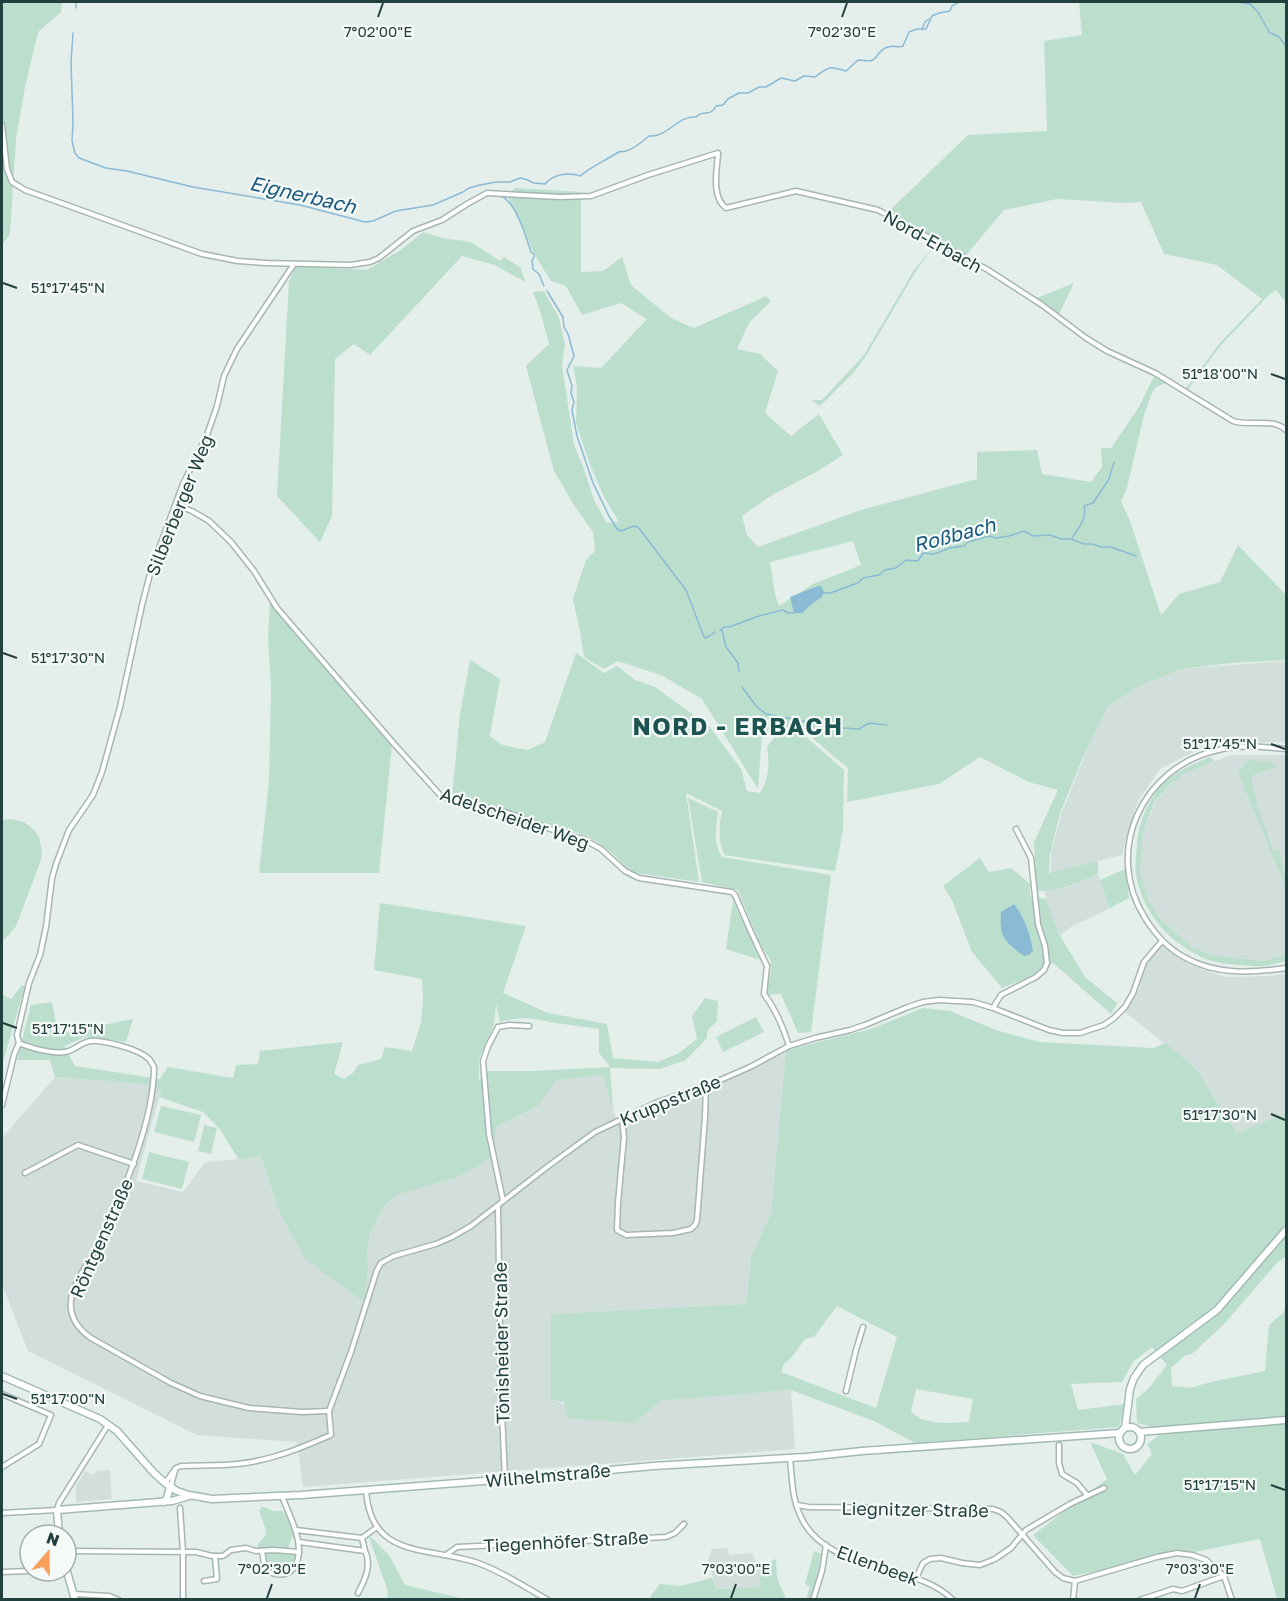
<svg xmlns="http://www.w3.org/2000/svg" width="1288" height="1601" viewBox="0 0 1288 1601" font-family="'Golos Text',sans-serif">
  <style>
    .built { fill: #d2dedb }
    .green { fill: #bcdfcd; fill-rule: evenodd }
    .water { fill: #8abad4 }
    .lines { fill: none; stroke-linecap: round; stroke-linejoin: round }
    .stream { stroke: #8abad4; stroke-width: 1.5 }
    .minor-casing { stroke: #a6b6b4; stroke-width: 7 }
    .secondary-casing { stroke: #a2bab6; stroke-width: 9 }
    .minor { stroke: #fff; stroke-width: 4 }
    .secondary { stroke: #fff; stroke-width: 6 }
    .ticks { fill: none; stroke: #22403e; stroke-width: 2 }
    .labels { text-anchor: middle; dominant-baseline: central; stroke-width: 4.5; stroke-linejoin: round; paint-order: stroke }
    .street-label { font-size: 18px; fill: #22403e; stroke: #f5faf8 }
    .water-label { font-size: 20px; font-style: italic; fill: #1a597f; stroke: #f5faf8 }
    .district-label { font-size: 24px; font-weight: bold; letter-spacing: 1.5px; fill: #1d5351; stroke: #f5faf8 }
    .ticks-label { font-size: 15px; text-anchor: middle; fill: #22403e; stroke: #f5faf8; stroke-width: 4.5; stroke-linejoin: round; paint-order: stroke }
  </style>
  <rect width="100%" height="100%" fill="#e4eeeb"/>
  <g class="built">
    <path d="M1286,661V742L1212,743L1161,768L1138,801L1122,855L1051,873V853L1061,815L1103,710L1138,685L1181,669Z"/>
    <path d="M1231,755H1286V954L1264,961L1212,955L1192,947L1159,918L1148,899L1140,872L1143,833L1155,803L1168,786L1184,774Z"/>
    <path d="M1098,874L1110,908L1071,927L1060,936L1046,899L1045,891L1068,887Z"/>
    <path d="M1163,946L1190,965L1225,977L1270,976L1286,974V1113L1237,1133L1197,1070L1125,1012L1140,988L1142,974L1149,960Z"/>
    <path d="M786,1050L771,1213L751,1257L746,1304L551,1314V1400L635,1423L660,1401L791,1390L795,1449L303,1487L297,1442L197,1435L28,1351L2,1284V1138L55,1077L144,1084L161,1090L136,1181L183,1192L205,1162L261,1157L278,1209L368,1266L367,1248L371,1232L382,1208L397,1195L458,1177L497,1126L538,1106L557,1080L603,1075L618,1125L664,1104L710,1087L752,1068Z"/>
    <path d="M110,1470L112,1499L76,1502V1486L85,1471L93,1475L97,1471Z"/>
    <path d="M728,1548L729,1555L752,1553L759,1567L761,1587L716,1589L708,1560L712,1549Z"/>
  </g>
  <g class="green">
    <path d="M2,2H62L61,12L38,32L25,87L16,139L10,234L2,245Z"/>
    <path d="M1079,2H1286V302L1276,290L1268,296L1221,345L1186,392L1184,391L1219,344L1262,299L1217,265L1164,254L1141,202L1124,203L1057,199L1004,210L967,254L888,212L968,135L1047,131L1044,41L1082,35Z"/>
    <path d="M515,188L581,192V272L603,271L622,257L631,285L671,318L694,328L766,296L771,301L749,323L737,349L760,354L778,371L765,413L791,436L819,414L843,455L816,472L772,495L742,516L747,535L758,547L861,510L977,479V452L1037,450L1042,474L1091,482L1102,467L1101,448H1111L1139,407L1155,374L1170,381L1156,387L1151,395L1144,415L1127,488L1121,501L1130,521L1161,615L1179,594L1220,582L1238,545L1286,595V660L1232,663L1181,669L1139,686L1107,707L1082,760L1060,813L1050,855L1049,873L1098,861V874C1079,882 1059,892 1037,891L1034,842L1058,790L1029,782L980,757L939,784L847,802L848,768L798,726L762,733L758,789L702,699L663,676L618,661L604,669L584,657L580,631L573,599L586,560L595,551L593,532L574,505L554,471L526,366L549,344L541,314L533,292L544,291L559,318L565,344L562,365L574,445L584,469L594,500L607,523L619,522L604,497L589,462L576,423L577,387L573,366L601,368L647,319L621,303L582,315L566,286L551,281L535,255L507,195ZM853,541L861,565L813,584L779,606L775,594L770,562Z"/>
    <path d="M423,232L442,238L471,242L500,261L504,257L520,267L526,282L492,264L462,256L370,355L354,344L335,359L332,516L320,542L277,496L289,281L296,266L367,270L401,250Z"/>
    <path d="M932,248L916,271L866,356L855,371L820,406L811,400H822L864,355L914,270Z"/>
    <path d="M1074,283L1058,316L1034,299Z"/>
    <path d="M270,598L392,745L379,873H259L269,781L271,689L268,638Z"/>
    <path d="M576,653L604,673L617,666L635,680L655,687L709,726L741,769L747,791L760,793C769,778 770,764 767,747L776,735L792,733L806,737L844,770L843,829L835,871L724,855C718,840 719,826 722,811L686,793L699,882L636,873L625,866L612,853L596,841L579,833L545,824L502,808L452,796L460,714L470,660L500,679L490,736L502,745L528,750L545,742Z"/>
    <path d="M1210,757L1215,761L1184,774L1168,786L1154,803L1143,833L1140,872L1148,899L1159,918L1192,947L1212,955L1264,961L1286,954V961C1279,963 1271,965 1264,966C1254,967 1219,964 1209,960C1172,946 1142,914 1136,874C1135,865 1136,855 1137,846C1138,823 1149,797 1166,781C1180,769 1194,764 1210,757Z"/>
    <path d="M1248,760L1270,762L1276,767L1251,776L1257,805L1273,850L1279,851L1286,881V888L1238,773Z"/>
    <path d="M688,798L718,812C716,828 713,842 722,857L831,875L811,1032L798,1033L781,994L768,995L767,988L771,970L770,959L761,946L738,890L702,882Z"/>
    <path d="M11,819L24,822L32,828L39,837L42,851L41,860L16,926L9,935L2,941V820Z"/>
    <path d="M980,858L989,872L1011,868L1030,884V896L1046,899L1059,934L1085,977L1117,1003L1111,1014L1053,963L1039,969L1032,976L1002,988L972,952L952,900L943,886Z"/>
    <path d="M1125,869L1129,898L1110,908L1100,880Z"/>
    <path d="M733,901L760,960L726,949Z"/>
    <path d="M380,903L526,926L503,993L548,1013L607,1024L613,1058L658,1062L679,1053L697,1039L692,1016L705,998L718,1001L717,1021L707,1031V1038L686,1060L660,1069L610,1068L613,1110L603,1075L557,1080L538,1106L497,1126L490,1159L458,1177L397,1195L382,1208L371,1232L367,1248L368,1266L364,1302L305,1259L278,1209L261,1157L238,1159L220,1129L203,1112L159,1097L161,1090L144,1084L55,1077L50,1060H17L31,1005L52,1002L58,1034L133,1019L126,1042L86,1037L64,1046L75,1066L160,1079L168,1067L233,1078L236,1065L258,1064L260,1051L343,1042L334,1074L344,1079L353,1073L358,1065L381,1059L385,1047L412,1051L421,1023L423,1001L422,979L374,970ZM496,1004L500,1022C524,1015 533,1019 556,1023C570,1025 585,1027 599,1029V1053L610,1067L532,1071H486L479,1080V1059L494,1025Z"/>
    <path d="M22,985L25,986L2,1065V995L11,999Z"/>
    <path d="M923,1008L950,1011L996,1030L1039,1042L1153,1048L1166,1043L1197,1070L1237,1133L1286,1113V1256L1276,1264L1225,1323L1192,1354L1184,1356L1171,1368L1172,1386L1190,1388L1211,1382L1265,1371L1269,1325L1284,1312L1286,1302V1599H1277L1260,1539L1073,1576L1033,1535L1107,1479L1090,1442L1123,1454L1135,1475L1152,1454L1147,1444L1158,1436L1153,1427L1137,1423L1136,1399L1148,1389L1167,1365L1152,1347L1133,1362L1122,1382L1071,1384L1078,1410L1125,1404L1119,1427L915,1443L874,1421L791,1390L660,1401L635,1423L568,1418L564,1402L551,1400V1314L746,1304L751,1257L771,1213L786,1050L871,1029ZM837,1306L897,1337L876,1408L781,1372L784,1364L792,1357L805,1339L814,1337ZM916,1389L973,1399L969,1422C951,1423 925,1426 911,1412Z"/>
    <path d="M756,1017L764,1032L723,1052L716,1037Z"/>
    <path d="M161,1106L201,1115L194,1142L154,1132Z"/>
    <path d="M204,1125L217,1128L211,1154L198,1151Z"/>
    <path d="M149,1152L189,1162L182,1189L142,1179Z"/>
    <path d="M261,1507H264L274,1511H282L287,1515L295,1537H292L288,1548L272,1547L258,1549V1544L265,1536L266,1530L259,1511Z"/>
    <path d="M368,1534L389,1555L405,1585L465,1599H388L387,1589Z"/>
    <path d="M814,1551L821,1554L816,1585L811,1599L796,1600L806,1599L810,1587L805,1584Z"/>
    <path d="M268,1552L297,1555L295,1565L289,1571L270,1570L266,1567L265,1554Z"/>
    <path d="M776,1559L777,1578L786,1599H650L652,1594L660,1584L680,1586L712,1578L716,1589L761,1587L759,1567Z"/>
  </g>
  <g class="water">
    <path d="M818,586H821L824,592L822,597L813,603L802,613H794L790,597Z"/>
    <path d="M1014,904C1025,918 1030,934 1033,951L1029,955L1024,956C1004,941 999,937 1001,912Z"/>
  </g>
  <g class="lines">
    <g class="stream">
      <path d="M1237,2L1250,4L1258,12L1269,32L1279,37L1286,46"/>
      <path d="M76,8V2"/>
      <path d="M922,29L925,22L929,19"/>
      <path d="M73,33L71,62L73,122L72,141L75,153L79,158L106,168L127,171L193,187L300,205L365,222L373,221L396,211L433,205L463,192L469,188L480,185L496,182H510L520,178L525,179L534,183L545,184C553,174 569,172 580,176C591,167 604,161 617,153C623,150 619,153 626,151C634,149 642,142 649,136C667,138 678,115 696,117C704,109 710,118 716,106L723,105L728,99L735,95L739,93H748L759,87H766L781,78L795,81L804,76L815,77C830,66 828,66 846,71L858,60C863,60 869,62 873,60C879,56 880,48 888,47C894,45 897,48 903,46L909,32L917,29H926L932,16L939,13L950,11L952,6L959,2"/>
      <path d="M501,196C516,202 526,237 531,252L534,254V258L532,260L533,269L539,274L544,286"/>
      <path d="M547,291L563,317L564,327L568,334L574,356L567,370L572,386L571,393L574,402L572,410L577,436L593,483L609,516L617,529L621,531L634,526L638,527L686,590L704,637L706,638L715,632"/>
      <path d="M1072,538C1079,528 1087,518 1084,506L1093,503L1109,479L1114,462"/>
      <path d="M822,593H830L858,583L863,578L879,575L885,570L896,568L906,560L918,561L923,553L934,554L950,548L964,546L968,542L989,536L996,538L1009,536L1024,531L1033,536L1050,535L1061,539H1071L1084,544H1092L1101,547H1111L1136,556"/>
      <path d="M722,630L726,647L738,663L739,671"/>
      <path d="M720,631L724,627H729L759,616L783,610L788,613H794"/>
      <path d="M742,687L756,706L766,714L808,722L815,720L844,728L859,729L869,723L887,725"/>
    </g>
    <defs>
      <g id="minor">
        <path d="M2,125L7,169L12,182L25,190L202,254L238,261L266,263L350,265L370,262L379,258L413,231L442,220L467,204L487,193L560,197L591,196L648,175L718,153C717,170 711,197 726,208L796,191L878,210L988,270L1042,305L1086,338L1107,351L1155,373L1233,421C1251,427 1272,417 1286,430"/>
        <path d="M176,505L192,511L209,521L231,542L254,571L277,608L395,745L441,796L508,813L561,833L583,839L601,849L625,871L639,878L732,892L735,895L751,932L767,966L764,994C776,1010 783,1026 789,1046"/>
        <path d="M1286,749C1264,747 1240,744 1218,750C1142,767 1103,851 1145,918C1155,934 1167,948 1184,957C1215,975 1252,973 1286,968"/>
        <path d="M993,1008L1001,995L1036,977L1044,970L1047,963L1045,946L1038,924L1031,858L1016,829"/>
        <path d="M19,1043C30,1048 53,1054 65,1052C74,1051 81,1042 91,1041C104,1040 139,1049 149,1059C151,1061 152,1064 154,1067C154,1108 136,1158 121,1196C117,1208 113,1220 107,1231C98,1248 72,1283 71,1300C69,1317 78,1329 91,1338L171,1383L200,1396L249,1408L302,1412L329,1411"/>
        <path d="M2,1105L14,1055L19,1043L17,1035L29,983L40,955L46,927L52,878L56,864L69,830L93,795L102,772L120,707L142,605L151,570L183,484L207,435L217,406L224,376L237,349L294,264"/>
        <path d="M622,1119L624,1137L618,1203L617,1230L626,1235L673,1233L691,1229L695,1225L697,1220L705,1117L706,1085"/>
        <path d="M25,1173L78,1145L134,1164"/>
        <path d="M503,1201L489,1134L483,1061L488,1046L498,1027L509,1025L529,1026"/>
        <path d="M498,1207L501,1390L505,1479"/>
        <path d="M846,1391L856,1350L863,1327"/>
        <path d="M2,1394L51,1415L39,1444L2,1467"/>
        <path d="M1059,1445V1463L1062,1474L1077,1483L1087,1495"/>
        <path d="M790,1458C792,1477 792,1500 801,1517C817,1553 861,1562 895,1572C916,1578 937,1584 953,1600"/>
        <path d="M165,1483L176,1468L181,1466C200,1465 219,1466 237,1464C270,1461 301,1448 331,1435L329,1411L351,1352L377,1270L381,1263L394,1256L436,1244L452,1237L471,1226L547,1167L595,1132L658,1102L718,1081L750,1067L789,1046L815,1038L850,1030L865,1025L908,1007L923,1002L939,1000L973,1002L993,1008L1049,1030L1063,1033H1080L1104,1025L1114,1018L1125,1007L1133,993L1144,962L1162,941"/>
        <path d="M171,1486L175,1470"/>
        <path d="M366,1490C370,1560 429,1546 478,1563C503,1572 525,1587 548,1600"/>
        <path d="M797,1505L809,1507L993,1509L1001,1512L1007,1517L1055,1572L1063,1578L1075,1581L1157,1557L1177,1553L1192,1555L1206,1560L1224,1576L1232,1600"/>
        <path d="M180,1508L183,1552V1600"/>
        <path d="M2,1513L57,1510L59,1503L108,1425"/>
        <path d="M296,1530L362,1538"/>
        <path d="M299,1542L365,1551L362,1538L377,1527"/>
        <path d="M66,1551L196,1552L212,1556H223L231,1550L246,1548L256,1551L274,1550L299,1552C299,1532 289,1515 282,1496"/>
        <path d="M262,1551L265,1570C284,1580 297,1573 299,1552"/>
        <path d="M446,1555L457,1547L666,1537L675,1533L684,1524"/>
        <path d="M2,1572L30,1571"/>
        <path d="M916,1578L923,1563L930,1559L941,1558L962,1563L980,1565L995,1559L1011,1548L1026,1530L1070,1504L1104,1488"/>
        <path d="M204,1581L217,1579L215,1556"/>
        <path d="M358,1593C365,1580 372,1565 365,1551"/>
        <path d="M73,1594L109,1596L119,1600"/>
        <path d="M813,1600L822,1571L826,1545"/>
        <path d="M1073,1600L1075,1581"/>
        <path d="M1140,1600L1173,1589L1182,1591L1224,1576"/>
      </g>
      <g id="secondary">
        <path d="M2,1376L100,1419L117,1431L153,1472L165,1483L177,1491L189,1495L212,1499L301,1495L523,1478L653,1466L806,1457L862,1451L1120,1433"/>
        <circle cx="1130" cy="1438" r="11"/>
        <path d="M1125,1428L1130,1389L1134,1378L1143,1365L1217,1310L1286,1230"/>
        <path d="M1139,1432L1286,1420"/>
        <path d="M164,1502L167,1498L170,1487"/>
        <path d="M59,1535L57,1510L172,1501L189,1496"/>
        <path d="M66,1568L75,1600"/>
      </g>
    </defs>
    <use href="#minor" class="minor-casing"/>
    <use href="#secondary" class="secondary-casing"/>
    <use href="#minor" class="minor"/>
    <use href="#secondary" class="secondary"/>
  </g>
  <path class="ticks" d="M378,17L383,3M842,17L847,3M3,283L17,288M1271,374L1285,379M3,653L17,658M1271,744L1285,749M3,1023L17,1028M1271,1114L1285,1120M3,1394L17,1399M1271,1485L1285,1490M267,1598L272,1584M731,1598L736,1584M1195,1598L1200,1584"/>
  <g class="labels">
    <g class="street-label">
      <text transform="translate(933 241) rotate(29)">Nord-Erbach</text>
      <text transform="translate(179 505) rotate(-68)">Silberberger Weg</text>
      <text transform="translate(515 818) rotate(19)">Adelscheider Weg</text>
      <text transform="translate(670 1100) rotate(-22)">Kruppstraße</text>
      <text transform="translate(101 1238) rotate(-66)">Röntgenstraße</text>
      <text transform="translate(501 1343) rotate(-91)">Tönisheider Straße</text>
      <text transform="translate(548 1475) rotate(-5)">Wilhelmstraße</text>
      <text transform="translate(915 1509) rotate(1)">Liegnitzer Straße</text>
      <text transform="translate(566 1541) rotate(-3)">Tiegenhöfer Straße</text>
      <text transform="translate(878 1565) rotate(20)">Ellenbeek</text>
    </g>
    <g class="water-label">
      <text transform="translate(303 194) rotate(13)">Eignerbach</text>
      <text transform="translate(954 534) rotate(-15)">Roßbach</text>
    </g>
    <g class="district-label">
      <text x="738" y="725">NORD - ERBACH</text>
    </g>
  </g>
  <g class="ticks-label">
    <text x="378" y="37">7°02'00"E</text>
    <text x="842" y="37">7°02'30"E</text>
    <text x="68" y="293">51°17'45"N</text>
    <text x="1220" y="379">51°18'00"N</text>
    <text x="68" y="663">51°17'30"N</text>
    <text x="1220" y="749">51°17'45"N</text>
    <text x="68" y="1034">51°17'15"N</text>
    <text x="1220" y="1120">51°17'30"N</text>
    <text x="68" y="1404">51°17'00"N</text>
    <text x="1220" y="1490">51°17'15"N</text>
    <text x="272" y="1574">7°02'30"E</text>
    <text x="736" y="1574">7°03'00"E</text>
    <text x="1200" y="1574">7°03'30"E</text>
  </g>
  <rect width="1288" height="1601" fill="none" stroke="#22403e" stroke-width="6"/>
  <g transform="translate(48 1553) rotate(20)"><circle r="28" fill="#f5faf8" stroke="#a1b0ae" stroke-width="1.5"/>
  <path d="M0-4.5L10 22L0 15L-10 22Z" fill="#f6a059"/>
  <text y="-9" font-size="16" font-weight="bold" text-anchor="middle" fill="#22403e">N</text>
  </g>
</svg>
